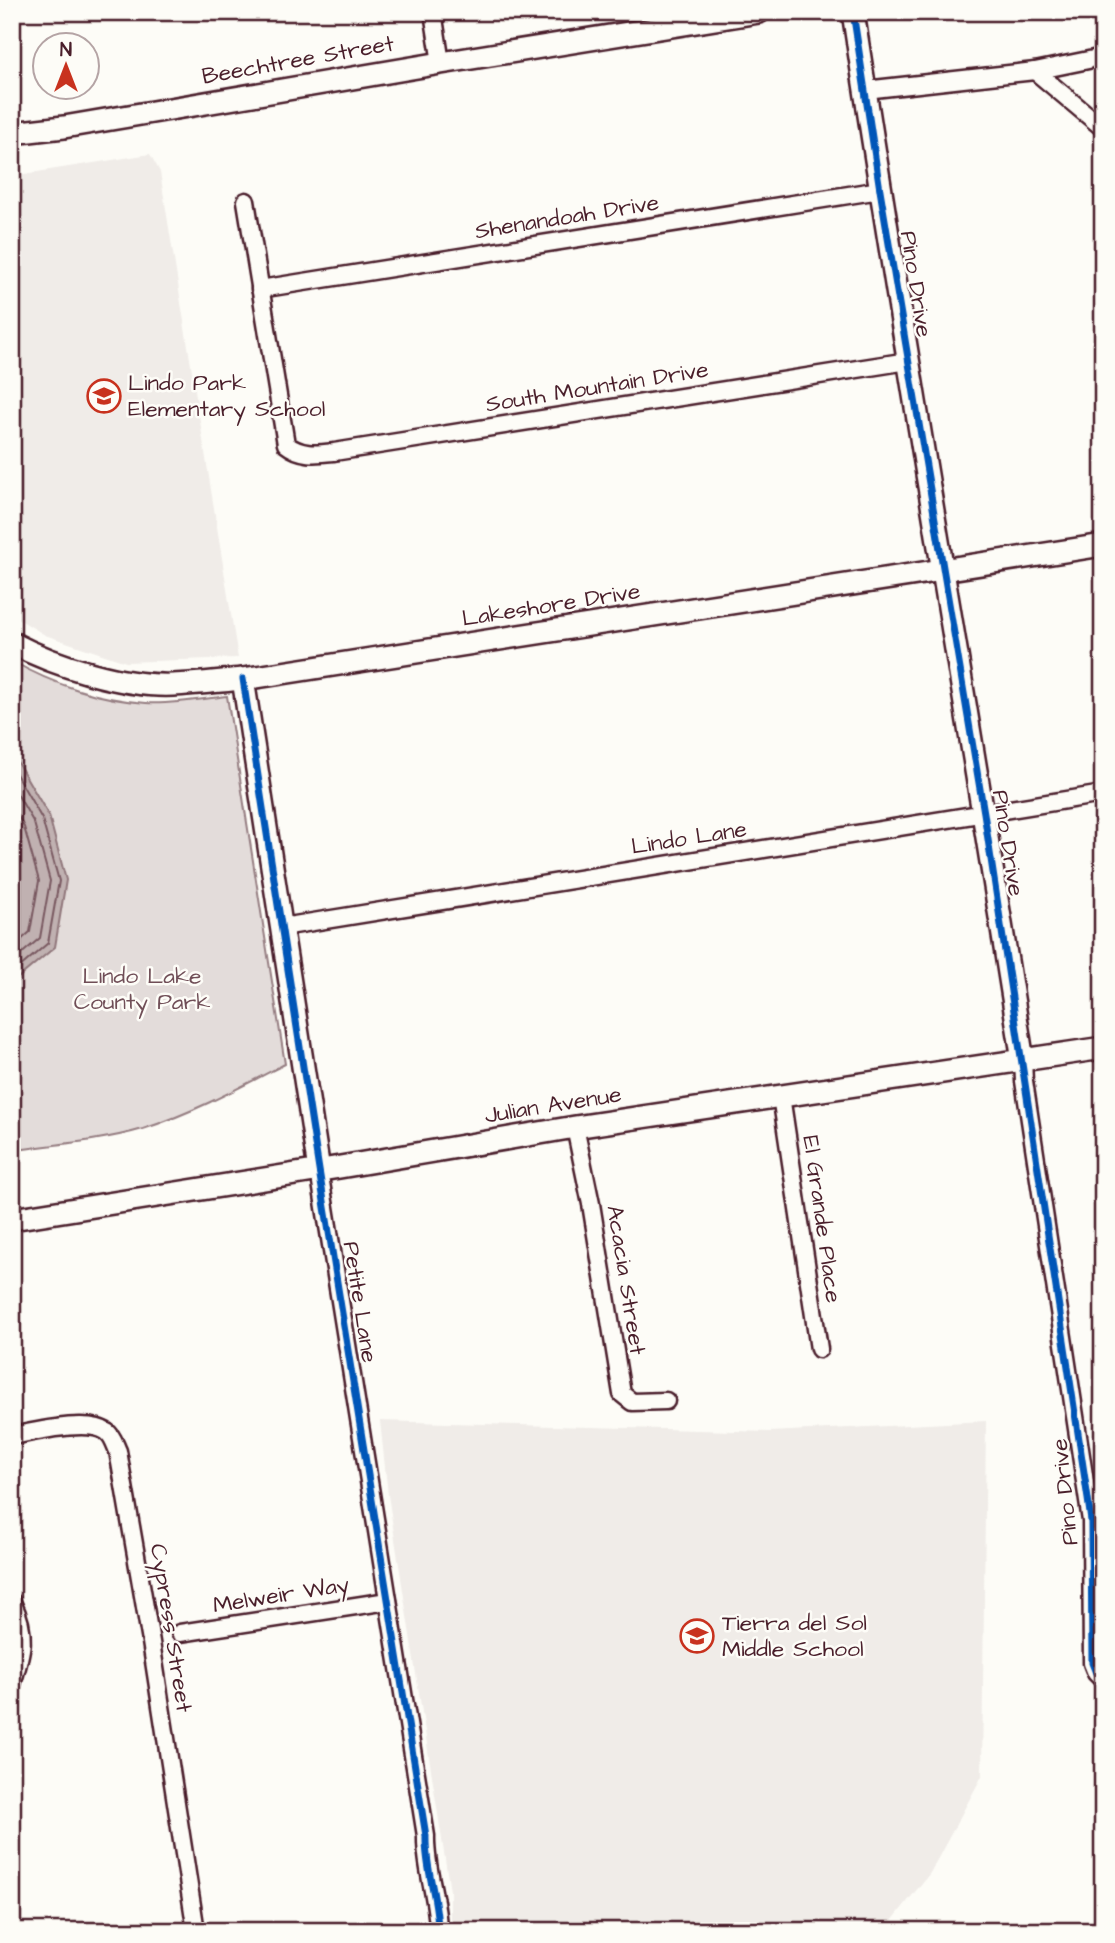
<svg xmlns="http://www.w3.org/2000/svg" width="1115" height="1943" viewBox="0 0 1115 1943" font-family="'Architects Daughter',sans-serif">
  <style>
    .built { fill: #f0ece8 }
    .green { fill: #e3dcda; stroke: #967e82; stroke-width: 2 }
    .water { fill: #c0b1b1; stroke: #91777b; stroke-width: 2 }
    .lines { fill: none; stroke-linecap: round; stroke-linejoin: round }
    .shore { stroke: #795961; stroke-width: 2 }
    .street-casing { stroke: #4a1f2b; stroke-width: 21 }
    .secondary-casing { stroke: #4a1f2b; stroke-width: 26 }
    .street { stroke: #fdfcf7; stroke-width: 16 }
    .secondary { stroke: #fdfcf7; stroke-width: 21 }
    .cycleway-casing { stroke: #fdfcf7; stroke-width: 11 }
    .cycleway { stroke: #0057b8; stroke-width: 7 }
    .labels { text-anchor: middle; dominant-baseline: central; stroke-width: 5; stroke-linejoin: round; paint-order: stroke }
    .street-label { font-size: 23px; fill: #4a1f2b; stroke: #fdfcf7 }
    .poi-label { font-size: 23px; fill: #4a1f2b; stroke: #fdfcf7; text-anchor: start }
    .park-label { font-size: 23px; fill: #704e57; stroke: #fdfcf7 }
  </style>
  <rect width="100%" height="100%" fill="#fdfcf7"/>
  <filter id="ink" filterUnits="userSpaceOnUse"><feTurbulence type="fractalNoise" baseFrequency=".0143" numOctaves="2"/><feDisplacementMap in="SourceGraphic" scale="14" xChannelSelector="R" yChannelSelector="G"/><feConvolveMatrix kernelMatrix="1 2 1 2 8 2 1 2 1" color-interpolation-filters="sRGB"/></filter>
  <g filter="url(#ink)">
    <g class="built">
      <path d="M150,154L160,172L238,658L126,662L45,635L12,615V176Z"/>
      <path d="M380,1421L770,1432L986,1421L982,1776L930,1873L884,1931H450V1891L388,1495Z"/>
    </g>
    <path class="green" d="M12,661C52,684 100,700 146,703C169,705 203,699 227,696L285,1064C239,1088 193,1113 143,1129C102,1141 58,1144 16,1150L12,1141Z"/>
    <path class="water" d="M12,753L49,816L66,880L55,947L12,983Z"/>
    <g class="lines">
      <g class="shore">
        <path d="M12,767L42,819L59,881L48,943L12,974"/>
        <path d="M12,785L34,823L50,881L40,938L12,962"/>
        <path d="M12,806L24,827L39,881L30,932L12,948"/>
      </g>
      <defs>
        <g id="street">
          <path d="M433,12L441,63"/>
          <path d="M1035,71L1103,128"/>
          <path d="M865,90L1035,71L1103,57"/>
          <path d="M246,201L286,444C301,456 316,454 334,452L908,361"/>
          <path d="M260,289L880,190"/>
          <path d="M282,927L1103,794"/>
          <path d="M1023,1061L1024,1081L1091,1521L1092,1663L1096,1673L1103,1680"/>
          <path d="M781,1096L819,1349"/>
          <path d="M575,1127L591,1204L622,1394L632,1402L666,1401"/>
          <path d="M319,1170L426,1836C425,1869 438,1899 438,1931"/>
          <path d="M12,1436C34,1432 89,1418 107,1432C113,1436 115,1445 118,1451L151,1642L196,1931"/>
          <path d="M12,1602C28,1634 22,1652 12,1684"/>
          <path d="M180,1633L388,1601"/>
        </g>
        <g id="secondary">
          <path d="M853,12C906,362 968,711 1023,1061"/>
          <path d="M12,133L64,127L441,63L759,12"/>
          <path d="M12,643C56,666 124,687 173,685C196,684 220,681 243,679L1103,545"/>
          <path d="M243,679L319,1170"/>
          <path d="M12,1219L340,1167L575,1127L1103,1048"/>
        </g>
      </defs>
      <use href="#street" class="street-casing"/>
      <use href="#secondary" class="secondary-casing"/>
      <use href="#street" class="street"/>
      <use href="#secondary" class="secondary"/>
      <defs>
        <g id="cycleway">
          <path d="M853,12L880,190L984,813L1088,1499L1091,1521L1092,1663L1096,1673L1103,1680"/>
          <path d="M243,679L319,1170L426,1836C425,1869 438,1899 438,1931"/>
        </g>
      </defs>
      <use href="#cycleway" class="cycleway-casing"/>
      <use href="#cycleway" class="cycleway"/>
    </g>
  </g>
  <defs>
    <symbol id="school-ring" viewBox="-11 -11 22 22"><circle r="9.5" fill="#fdfcf7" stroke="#c8321e" stroke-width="1.5"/><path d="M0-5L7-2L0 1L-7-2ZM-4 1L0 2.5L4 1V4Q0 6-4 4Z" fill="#c8321e"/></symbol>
  </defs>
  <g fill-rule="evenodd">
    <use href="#school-ring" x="85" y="377" width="38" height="38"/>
    <use href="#school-ring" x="678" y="1617" width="38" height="38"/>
  </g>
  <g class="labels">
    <g class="street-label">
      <text transform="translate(298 60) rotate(-10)">Beechtree Street</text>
      <text transform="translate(567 217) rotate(-9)">Shenandoah Drive</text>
      <text transform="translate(916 284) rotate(81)">Pino Drive</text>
      <text transform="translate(597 387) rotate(-9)">South Mountain Drive</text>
      <text transform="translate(551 605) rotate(-9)">Lakeshore Drive</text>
      <text transform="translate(689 838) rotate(-9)">Lindo Lane</text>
      <text transform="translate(1008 843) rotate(81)">Pino Drive</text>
      <text transform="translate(553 1105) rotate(-9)">Julian Avenue</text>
      <text transform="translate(822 1219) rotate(82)">El Grande Place</text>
      <text transform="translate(626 1280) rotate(81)">Acacia Street</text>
      <text transform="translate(360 1302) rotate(81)">Petite Lane</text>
      <text transform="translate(1065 1492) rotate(-96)">Pino Drive</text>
      <text transform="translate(281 1595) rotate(-9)">Melweir Way</text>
      <text transform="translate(171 1628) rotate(81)">Cypress Street</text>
    </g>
    <g class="poi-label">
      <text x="128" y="383">Lindo Park<tspan x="128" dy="26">Elementary School</tspan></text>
      <text x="722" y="1623">Tierra del Sol<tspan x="722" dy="26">Middle School</tspan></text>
    </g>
    <g class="park-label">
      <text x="142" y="976">Lindo Lake<tspan x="142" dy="26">County Park</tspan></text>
    </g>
  </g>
  <rect width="1115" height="1943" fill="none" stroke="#fdfcf7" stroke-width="42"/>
  <rect x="21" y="21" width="1073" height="1901" fill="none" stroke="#4a1f2b" stroke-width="2.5" filter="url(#ink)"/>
  <g transform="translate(66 66)"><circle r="33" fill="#fdfcf7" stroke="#b5a4a5" stroke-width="2"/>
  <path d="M0-5L12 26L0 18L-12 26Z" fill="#c8321e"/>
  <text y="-10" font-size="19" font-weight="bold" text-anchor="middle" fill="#4a1f2b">N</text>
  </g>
</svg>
